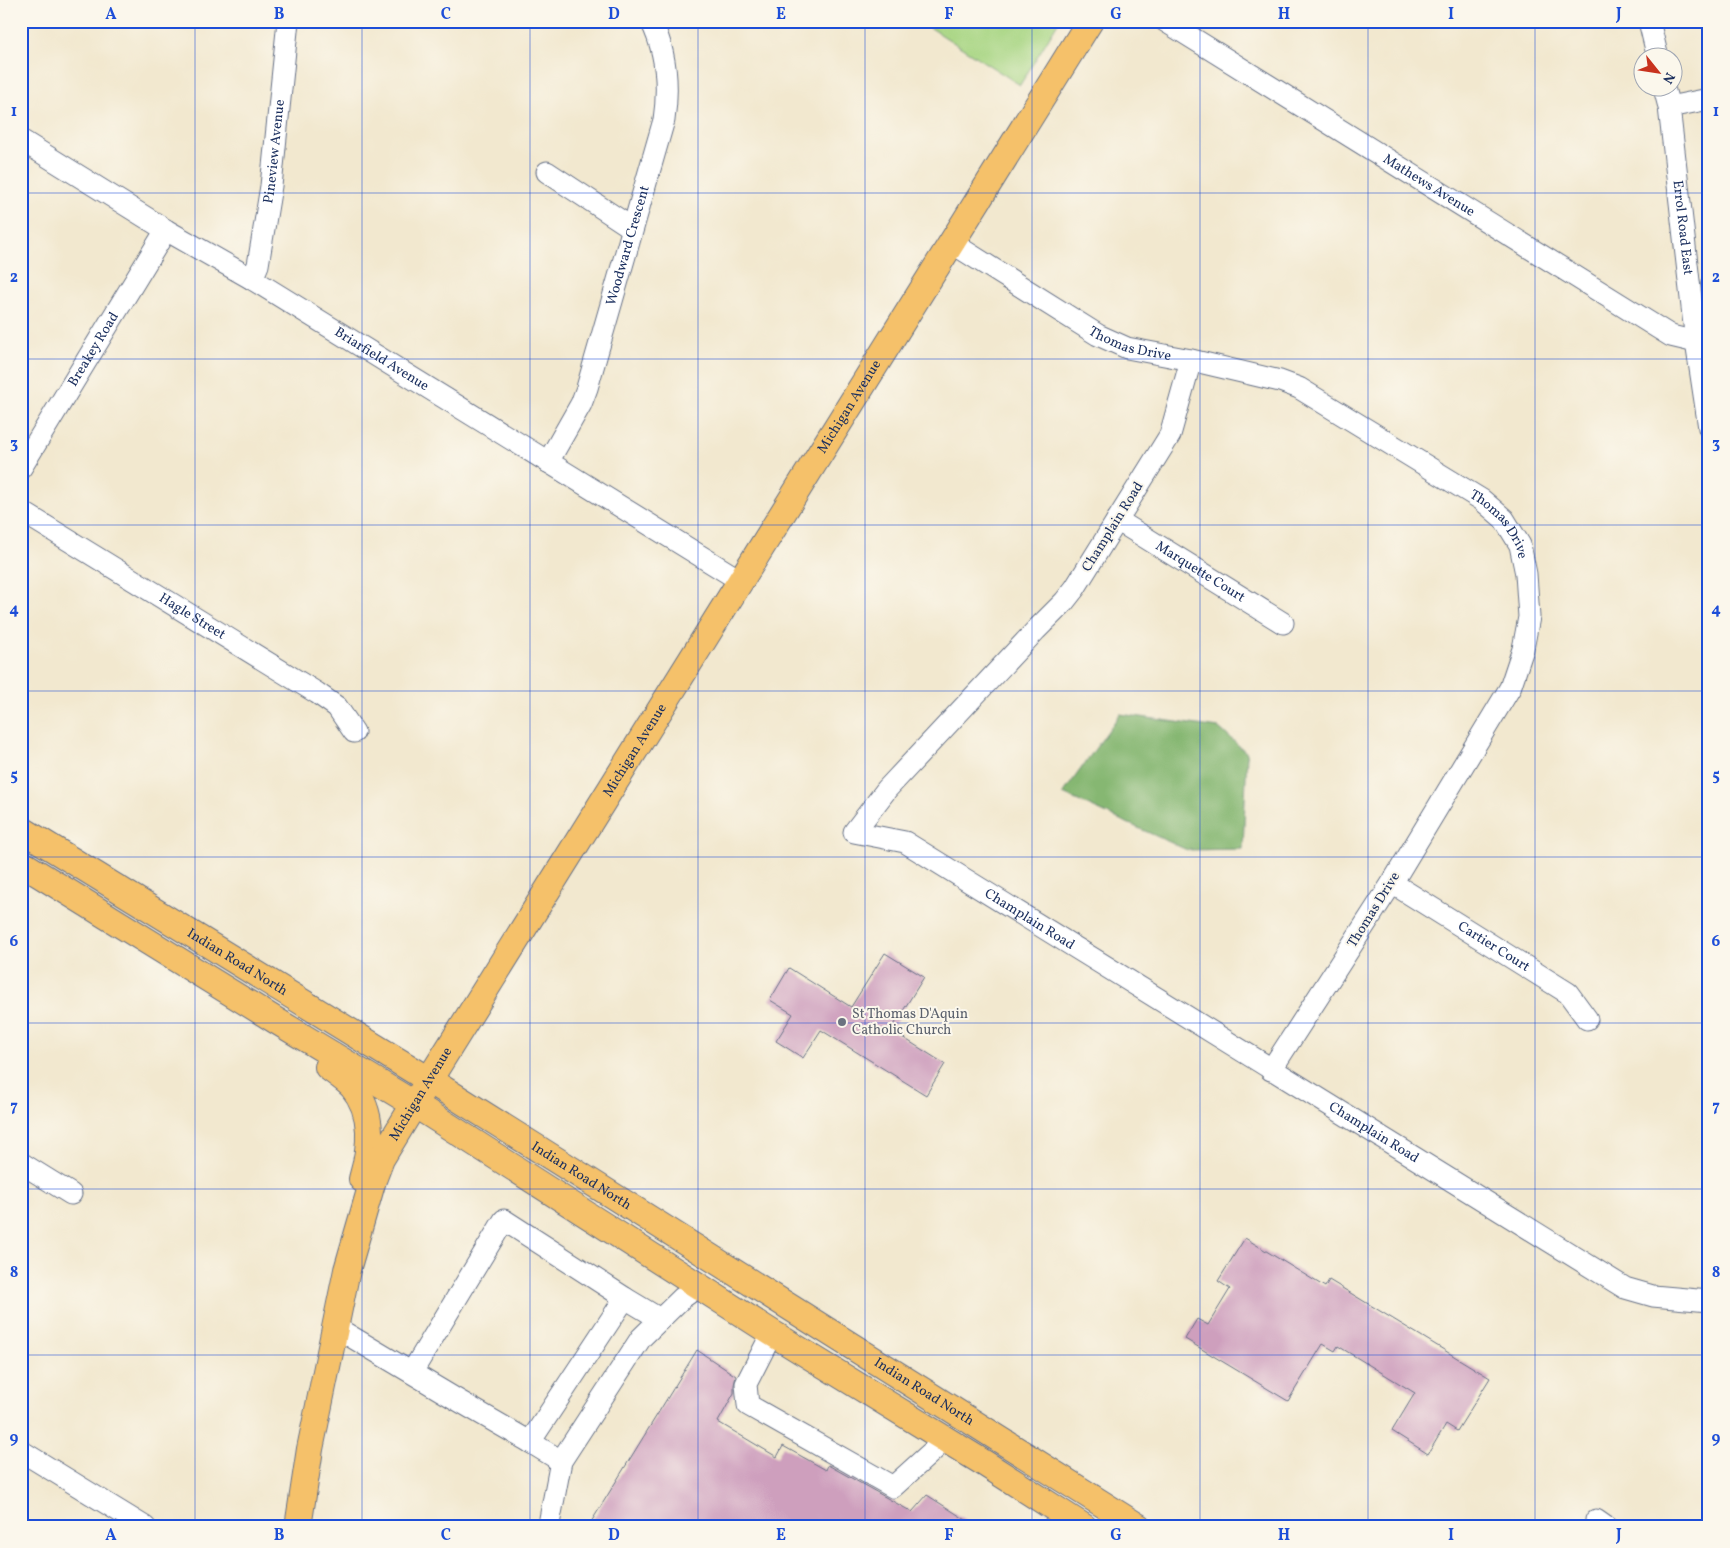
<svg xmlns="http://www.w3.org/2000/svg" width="1730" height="1548" viewBox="0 0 1730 1548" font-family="Vollkorn,serif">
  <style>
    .green { fill: #a9d684; stroke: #628271 }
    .forest { fill: #86b772; stroke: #507368 }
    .building { fill: #ce9fbd }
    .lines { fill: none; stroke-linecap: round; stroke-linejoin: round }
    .minor-casing { stroke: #667086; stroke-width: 23 }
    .major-casing { stroke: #667086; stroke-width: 28 }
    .minor { stroke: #fff; stroke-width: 21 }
    .major { stroke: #f5c16b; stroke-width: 26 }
    .grid { fill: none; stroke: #1d4ed8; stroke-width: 1; stroke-opacity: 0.55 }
    .worship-dot { fill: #6b7280; stroke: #fbf7ec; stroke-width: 2 }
    .labels { text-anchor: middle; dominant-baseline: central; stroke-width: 4; stroke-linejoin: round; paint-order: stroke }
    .street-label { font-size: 14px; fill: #1b2f5e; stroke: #fbf7ec }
    .worship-label { font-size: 14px; fill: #5b616d; stroke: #fbf7ec; text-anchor: start }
    .neatline { fill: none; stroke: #1d4ed8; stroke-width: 2 }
    .grid-label { font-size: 16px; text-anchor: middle; font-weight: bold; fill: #1d4ed8 }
  </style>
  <rect width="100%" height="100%" fill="#fbf7ec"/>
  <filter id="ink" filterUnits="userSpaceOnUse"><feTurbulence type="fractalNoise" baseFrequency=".02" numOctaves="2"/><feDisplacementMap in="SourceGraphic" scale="10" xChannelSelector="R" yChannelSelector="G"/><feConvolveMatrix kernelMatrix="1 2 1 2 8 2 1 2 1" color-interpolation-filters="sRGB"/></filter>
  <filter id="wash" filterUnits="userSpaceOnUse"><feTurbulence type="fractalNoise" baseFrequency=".0096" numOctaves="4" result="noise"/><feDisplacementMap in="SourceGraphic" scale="20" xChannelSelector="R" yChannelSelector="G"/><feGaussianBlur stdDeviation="1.12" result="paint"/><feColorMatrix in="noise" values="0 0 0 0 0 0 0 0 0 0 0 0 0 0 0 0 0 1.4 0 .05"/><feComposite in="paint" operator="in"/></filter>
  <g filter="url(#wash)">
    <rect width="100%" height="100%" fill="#f2e8cf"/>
    <path class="green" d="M920,21H1059L1020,85Z"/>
    <path class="forest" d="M1120,714L1219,728L1247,753L1243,849L1187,850L1063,794Z"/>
    <g id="blocks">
      <g class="building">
        <path d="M885,953L924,977L891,1030L945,1064L926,1095L821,1030L803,1058L776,1041L793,1014L770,1000L789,968L851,1007Z"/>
        <path d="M1245,1238L1325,1287L1329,1280L1490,1378L1457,1431L1446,1424L1428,1454L1392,1431L1415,1393L1338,1346L1335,1351L1323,1344L1288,1401L1185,1339L1197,1319L1208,1325L1230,1289L1218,1281Z"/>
        <path d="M697,1350L736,1376L734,1385V1393L718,1422L777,1457L783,1446L826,1470L828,1465L912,1512L927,1495L977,1527H588Z"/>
      </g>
    </g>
  </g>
  <g filter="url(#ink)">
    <use href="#blocks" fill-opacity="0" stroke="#667086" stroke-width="1"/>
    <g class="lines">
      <defs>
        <g id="minor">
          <path id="s1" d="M1165,21L1671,336L1696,342"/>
          <path d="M1649,21L1658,58"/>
          <path id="s2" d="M1664,88L1669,107L1696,342L1709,428"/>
          <path d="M1669,107L1709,99"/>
          <path id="s3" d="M21,140L166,230L252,279L741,581"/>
          <path d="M547,172L632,228"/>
          <path id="s4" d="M952,243L1098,335L1127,348L1191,360L1280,381L1299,388L1482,500L1504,519L1520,545L1526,574L1529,617L1523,649L1510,688L1392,883L1271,1070"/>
          <path id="s5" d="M252,279L258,265L271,186L288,21"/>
          <path id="s6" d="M1191,360L1170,435L1075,588L1064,602L1036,630L887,789L854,832L905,842L1625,1288L1653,1296L1709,1301"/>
          <path id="s7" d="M548,462L581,404L587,388L664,120C669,86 667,53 651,21"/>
          <path id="s8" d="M21,468L166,230"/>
          <path id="s9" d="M21,511L317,693L337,707L354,732"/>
          <path id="s10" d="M1117,520L1283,623"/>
          <path id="s11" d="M1392,883L1568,993L1587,1019"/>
          <path d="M21,1163L71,1194"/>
          <path d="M625,1298L660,1319"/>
          <path d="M335,1327L454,1398L530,1442L625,1298L504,1220L412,1372"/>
          <path d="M772,1333L746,1384L748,1405L893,1487L946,1439"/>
          <path d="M530,1442L561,1461"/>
          <path d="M21,1451L145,1527"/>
          <path d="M1596,1520L1606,1527"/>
          <path d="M547,1527L549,1524L561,1461L641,1338L682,1298L699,1286"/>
        </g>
        <g id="major">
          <path id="s12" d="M21,829L429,1080L1139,1527"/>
          <path d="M21,863L275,1020L414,1104L772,1333L984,1463L1084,1527"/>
          <path d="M328,1067C336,1073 345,1079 352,1086C375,1113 371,1148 362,1179"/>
          <path id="s13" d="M298,1527L310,1449L347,1270L373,1180L381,1159L429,1080L1090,21"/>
        </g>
      </defs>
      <use href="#minor" class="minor-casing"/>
      <use href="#major" class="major-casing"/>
      <use href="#minor" class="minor"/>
      <use href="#major" class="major"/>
    </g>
  </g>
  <path class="grid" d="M195,21V1527M362,21V1527M530,21V1527M698,21V1527M865,21V1527M1032,21V1527M1200,21V1527M1368,21V1527M1535,21V1527M21,193H1709M21,359H1709M21,525H1709M21,691H1709M21,857H1709M21,1023H1709M21,1189H1709M21,1355H1709"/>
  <circle class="worship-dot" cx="842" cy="1022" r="5"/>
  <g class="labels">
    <g class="street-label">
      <text stroke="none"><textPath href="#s5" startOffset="130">Pineview Avenue</textPath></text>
      <text stroke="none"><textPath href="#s1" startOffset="311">Mathews Avenue</textPath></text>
      <text stroke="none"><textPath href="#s2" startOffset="141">Errol Road East</textPath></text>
      <text stroke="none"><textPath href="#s7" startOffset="232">Woodward Crescent</textPath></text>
      <text stroke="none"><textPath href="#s4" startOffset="206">Thomas Drive</textPath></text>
      <text stroke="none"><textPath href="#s8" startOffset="139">Breakey Road</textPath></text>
      <text stroke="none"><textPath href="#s3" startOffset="422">Briarfield Avenue</textPath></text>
      <text stroke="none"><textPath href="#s13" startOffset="1264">Michigan Avenue</textPath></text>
      <text transform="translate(1113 527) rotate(-58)">Champlain Road</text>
      <text stroke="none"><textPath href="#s4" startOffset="626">Thomas Drive</textPath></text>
      <text stroke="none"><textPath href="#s10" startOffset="98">Marquette Court</textPath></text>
      <text stroke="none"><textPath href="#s9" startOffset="201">Hagle Street</textPath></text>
      <text stroke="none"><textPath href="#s13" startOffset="859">Michigan Avenue</textPath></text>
      <text transform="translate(1374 910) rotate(-58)">Thomas Drive</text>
      <text stroke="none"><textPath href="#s6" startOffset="786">Champlain Road</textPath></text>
      <text stroke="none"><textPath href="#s11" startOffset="120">Cartier Court</textPath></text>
      <text stroke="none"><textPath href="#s12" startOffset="254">Indian Road North</textPath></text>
      <text stroke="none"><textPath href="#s13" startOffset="454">Michigan Avenue</textPath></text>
      <text stroke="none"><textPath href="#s6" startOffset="1191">Champlain Road</textPath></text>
      <text stroke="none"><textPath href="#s12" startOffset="659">Indian Road North</textPath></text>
      <text stroke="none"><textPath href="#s12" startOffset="1064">Indian Road North</textPath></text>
    </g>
    <g class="worship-label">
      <text x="852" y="1014">St Thomas D'Aquin<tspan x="852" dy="16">Catholic Church</tspan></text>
    </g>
  </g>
  <rect width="1730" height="1548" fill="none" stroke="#fbf7ec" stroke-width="55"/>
  <g transform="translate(1658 72) rotate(120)"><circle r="24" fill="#fbf7ec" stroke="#a1a7b3"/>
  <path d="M0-4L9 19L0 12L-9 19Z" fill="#c8321e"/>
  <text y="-8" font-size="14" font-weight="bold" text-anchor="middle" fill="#1b2f5e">N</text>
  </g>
  <rect x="28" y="28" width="1674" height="1492" class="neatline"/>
  <g class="grid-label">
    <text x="111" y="19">A</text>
    <text x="279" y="19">B</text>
    <text x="446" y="19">C</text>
    <text x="614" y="19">D</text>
    <text x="781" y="19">E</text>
    <text x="949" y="19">F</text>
    <text x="1116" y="19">G</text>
    <text x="1284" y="19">H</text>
    <text x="1451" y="19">I</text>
    <text x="1619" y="19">J</text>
    <text x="14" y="116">1</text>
    <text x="1716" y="116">1</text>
    <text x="14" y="282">2</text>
    <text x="1716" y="282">2</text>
    <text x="14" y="448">3</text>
    <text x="1716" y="448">3</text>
    <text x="14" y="614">4</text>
    <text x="1716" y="614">4</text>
    <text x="14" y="780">5</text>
    <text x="1716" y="780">5</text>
    <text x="14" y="946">6</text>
    <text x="1716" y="946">6</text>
    <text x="14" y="1111">7</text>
    <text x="1716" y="1111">7</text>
    <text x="14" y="1277">8</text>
    <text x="1716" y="1277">8</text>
    <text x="14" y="1443">9</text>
    <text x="1716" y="1443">9</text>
    <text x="111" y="1540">A</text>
    <text x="279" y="1540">B</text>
    <text x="446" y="1540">C</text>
    <text x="614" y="1540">D</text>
    <text x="781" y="1540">E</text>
    <text x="949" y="1540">F</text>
    <text x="1116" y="1540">G</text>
    <text x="1284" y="1540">H</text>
    <text x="1451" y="1540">I</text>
    <text x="1619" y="1540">J</text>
  </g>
</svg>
